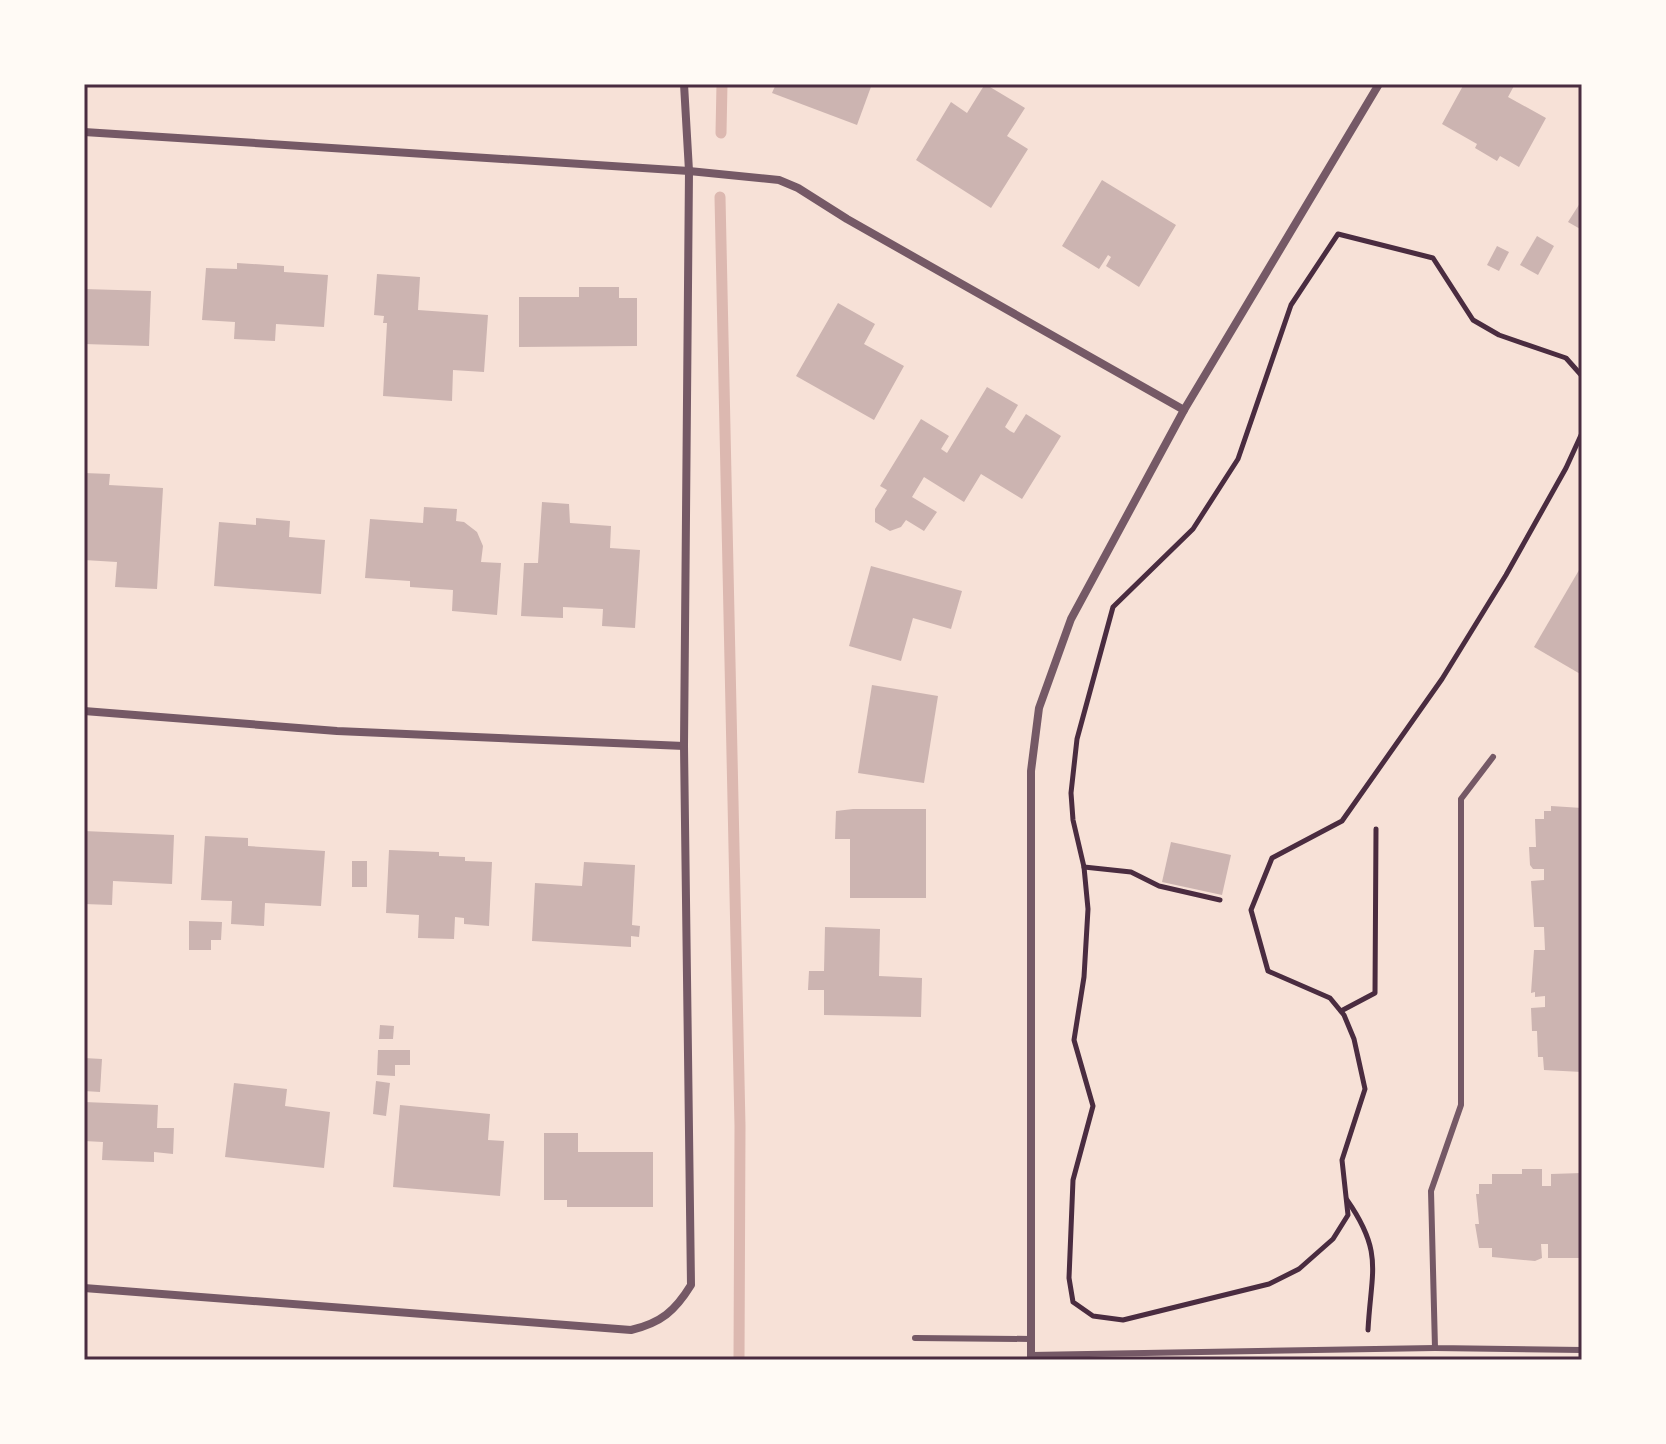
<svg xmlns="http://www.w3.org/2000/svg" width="1666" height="1444" viewBox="0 0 1666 1444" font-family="Helvetica,sans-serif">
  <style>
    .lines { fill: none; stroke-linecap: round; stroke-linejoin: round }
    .stream { stroke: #dcb8b0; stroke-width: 11 }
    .building { fill: #ccb4b1 }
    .path { stroke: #4a2c40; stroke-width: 5 }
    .service { stroke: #755966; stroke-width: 6 }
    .minor { stroke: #755966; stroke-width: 8 }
    .neatline { fill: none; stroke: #4a2c40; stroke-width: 3 }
  </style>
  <rect width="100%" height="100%" fill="#f7e1d7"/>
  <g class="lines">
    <g class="stream">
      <path d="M721,133L722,84"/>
      <path d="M720,197L740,1126L739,1360"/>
    </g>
  </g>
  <g class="building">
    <path d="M776,84H872L857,125L772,93Z"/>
    <path d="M985,84L1025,108L1007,136L1028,149L991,208L916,160L951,102L967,113Z"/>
    <path d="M1464,84H1515L1508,97L1546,118L1519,167L1500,156L1497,161L1475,148L1477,144L1442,124Z"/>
    <path d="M1102,180L1176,225L1139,287L1106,266L1111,257L1108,255L1099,269L1062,246Z"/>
    <path d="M1582,200V230L1568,222Z"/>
    <path d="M1537,236L1554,246L1538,275L1520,265Z"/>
    <path d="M1497,246L1509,252L1499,271L1487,265Z"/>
    <path d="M237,263L284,266V272L328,275L324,327L276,324L275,341L234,339L235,322L202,320L206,268L237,269Z"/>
    <path d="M377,274L420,277L418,310L488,315L484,372L453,370L452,401L383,396L387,323H383L384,316L374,315Z"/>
    <path d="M579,287H619V298H637V346L519,347V297H579Z"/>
    <path d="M84,289L151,291L149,346L84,344Z"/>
    <path d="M838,303L875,324L864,344L904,366L874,420L796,376Z"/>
    <path d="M987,387L1018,405L1005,427L1010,431L1014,433L1026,414L1061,436L1022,499L981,474L964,502L924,477L912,497L937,512L924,531L906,520L901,527L890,531L875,522V509L887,490L880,486L921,419L949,436L941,449L947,453Z"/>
    <path d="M84,473L110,474L109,485L163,488L157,589L115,587L117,562L84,560Z"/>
    <path d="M542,502L569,504L570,523L611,526L610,548L640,550L635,628L602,626L603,609L563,607V618L521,616L524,563H538Z"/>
    <path d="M424,507L457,509L456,521L464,522L477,532L483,546L481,562L501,563L497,615L452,611L453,590L410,587V581L365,578L370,519L423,523Z"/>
    <path d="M256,518L290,521L289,537L325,540L321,594L214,586L219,522L256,525Z"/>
    <path d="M1582,565V675L1534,647Z"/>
    <path d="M871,566L962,591L951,629L913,618L901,661L849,646Z"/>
    <path d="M872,685L938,696L924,783L858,773Z"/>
    <path d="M1551,806L1582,808V1072L1544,1070L1543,1057H1538L1537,1031H1532L1531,1008L1545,1007V996L1535,997V992L1531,993L1534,950H1545L1544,927H1534L1531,881L1544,880V869H1533L1530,865L1529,847H1536L1535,819H1544V811H1551Z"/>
    <path d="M853,809H926V898H850V839H835L836,811Z"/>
    <path d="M84,831L174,835L172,884L113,881L112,905L84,904Z"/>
    <path d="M205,836L248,838V846L325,851L321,906L265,903L264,926L231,924L232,901L201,900Z"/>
    <path d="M1171,842L1231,855L1222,895L1162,882Z"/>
    <path d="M389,850L439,852V856L465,857V861L492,862L489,926L464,924V918L455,917L454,939L418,938L419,915L386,913Z"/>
    <rect x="352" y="861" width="15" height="26"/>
    <path d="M584,862L635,865L632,925L640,926L639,937L631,936V947L532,941L535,883L582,886Z"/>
    <path d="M189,921L222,922L221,940H211V950H189Z"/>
    <path d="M825,927L880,929L879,976L922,978L921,1017L824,1015V990H808L809,971H824Z"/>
    <path d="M380,1025L394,1026L393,1039H379Z"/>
    <path d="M378,1050H410V1065H395V1076L377,1075Z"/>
    <path d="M84,1058L102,1059L100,1092L84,1091Z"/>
    <path d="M376,1081L390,1083L386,1116L373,1114Z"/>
    <path d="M234,1083L287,1089L285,1106L330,1112L324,1168L225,1157Z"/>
    <path d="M84,1102L158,1105L157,1128H174L173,1154L154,1152V1162L102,1160L103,1142L84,1141Z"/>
    <path d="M400,1105L490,1114L488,1140L504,1141L500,1196L393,1187Z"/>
    <path d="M544,1133H578V1152H653V1207H567V1200H544Z"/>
    <path d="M1522,1169H1542V1186H1551V1174L1582,1173V1258H1548V1244H1541L1542,1258L1535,1261L1492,1257V1248H1479L1475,1224H1479L1476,1194H1479V1184H1492V1174H1522Z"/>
  </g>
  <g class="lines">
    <g class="path">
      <path d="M1582,376L1566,358L1499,335L1473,320L1433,258L1338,234L1291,305L1238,459L1193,529L1113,607L1077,739L1071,793L1073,820L1084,867L1088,909L1084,977L1074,1040L1093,1106L1073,1180L1069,1278L1073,1302L1093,1316L1123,1320L1269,1284L1299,1269L1333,1239L1348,1215L1342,1160L1365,1089L1354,1039L1344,1015L1330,998L1268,971L1251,910L1272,858L1342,821L1442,679L1506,575L1566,468L1582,433"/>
      <path d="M1084,867L1131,872L1159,886L1220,900"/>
      <path d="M1341,1011L1375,993L1376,829"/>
      <path d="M1347,1200C1384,1253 1371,1271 1368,1330"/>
    </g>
    <g class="service">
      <path d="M1493,757L1461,799V1105L1431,1191L1435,1348L1582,1350"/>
      <path d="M915,1338L1031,1339"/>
      <path d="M1031,1355L1435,1348"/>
    </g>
    <g class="minor">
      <path d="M84,132L689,171L779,180L798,188L847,219L1184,410"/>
      <path d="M84,711L337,731L684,746"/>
      <path d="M84,1288L631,1330C661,1323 675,1311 691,1285L684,746L689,171L684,84"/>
      <path d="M1031,1360V771L1039,708L1071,619L1184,410L1379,84"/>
    </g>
  </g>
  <rect width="1666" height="1444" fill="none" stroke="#fffaf5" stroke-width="172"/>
  <rect x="86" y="86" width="1494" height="1272" class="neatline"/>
</svg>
